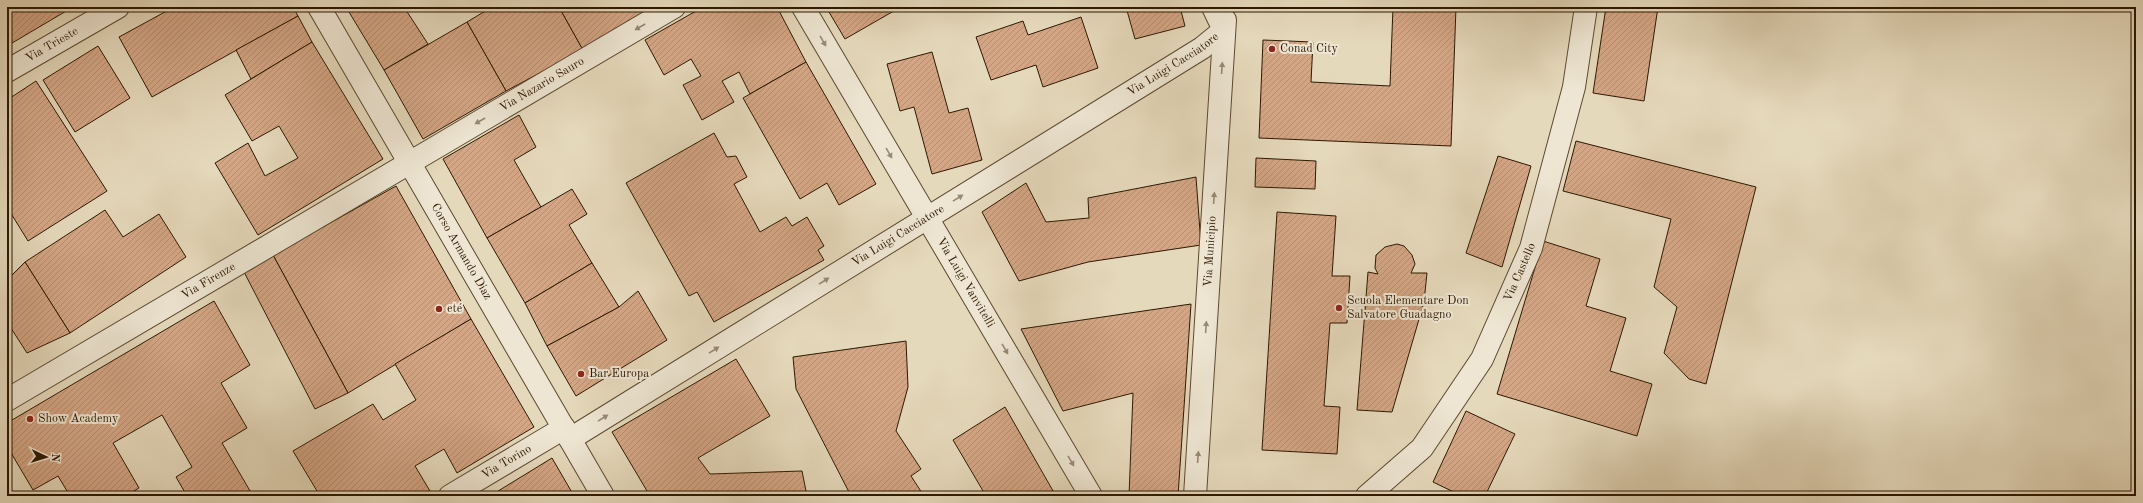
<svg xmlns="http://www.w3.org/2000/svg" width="2143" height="503" viewBox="0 0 2143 503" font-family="'Old Standard TT',serif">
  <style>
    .building { fill: url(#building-hatch); stroke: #2d1801 }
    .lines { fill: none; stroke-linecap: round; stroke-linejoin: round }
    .pedestrian-casing { stroke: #5b4830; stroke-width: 24 }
    .minor-casing { stroke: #5b4830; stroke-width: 24 }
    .pedestrian { stroke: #eee6d3; stroke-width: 22 }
    .minor { stroke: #eee6d3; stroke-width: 22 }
    .oneway { fill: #978974 }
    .poi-dot { fill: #8f2418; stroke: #eee6d3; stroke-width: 1.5 }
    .labels { text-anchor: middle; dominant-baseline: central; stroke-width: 4; stroke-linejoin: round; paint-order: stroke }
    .street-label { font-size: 12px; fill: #2d1801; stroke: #eee6d3 }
    .poi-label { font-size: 12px; fill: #2d1801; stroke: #eee6d3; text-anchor: start }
  </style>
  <defs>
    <pattern id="building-hatch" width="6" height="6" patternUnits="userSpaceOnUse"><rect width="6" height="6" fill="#d4a685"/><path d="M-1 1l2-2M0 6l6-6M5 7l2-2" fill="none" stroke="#b68e71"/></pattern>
  </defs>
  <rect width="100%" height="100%" fill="#e5d9bb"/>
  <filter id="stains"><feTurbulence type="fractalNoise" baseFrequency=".005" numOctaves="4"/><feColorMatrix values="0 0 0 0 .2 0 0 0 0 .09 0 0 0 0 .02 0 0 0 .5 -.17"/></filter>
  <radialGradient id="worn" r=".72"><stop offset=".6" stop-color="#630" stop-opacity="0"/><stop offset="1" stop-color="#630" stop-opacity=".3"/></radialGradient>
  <g class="building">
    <path d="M7,7H73L7,46Z"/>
    <path d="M174,7H293L298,16L152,97L119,37Z"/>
    <path d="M346,7H404L428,44L384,70Z"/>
    <path d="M492,7H559L583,50L506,91L467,22Z"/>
    <path d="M559,7H654L583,50Z"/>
    <path d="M703,7H777L806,62L750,94L739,72L722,81L734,102L702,120L683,85L701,76L691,59L664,75L645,40Z"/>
    <path d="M826,7H898L899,8L845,39Z"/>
    <path d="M1126,7H1180L1185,26L1135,39Z"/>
    <path d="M1393,7H1456L1451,146L1259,138L1263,40L1313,42L1311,82L1390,86Z"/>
    <path d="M1606,7H1658L1644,101L1593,93Z"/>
    <path d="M298,16L312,42L251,79L236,50Z"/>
    <path d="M1081,17L1098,68L1043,87L1036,65L991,80L976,37L1023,21L1028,35Z"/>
    <path d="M467,22L506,91L423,139L384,70Z"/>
    <path d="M312,42L383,159L258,235L215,163L248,143L265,176L298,158L279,126L252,141L225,95Z"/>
    <path d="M98,46L130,98L75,132L43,80Z"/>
    <path d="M932,52L949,113L968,108L982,160L932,174L914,107L900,111L887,64Z"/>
    <path d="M806,62L876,184L839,205L827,183L800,199L743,98Z"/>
    <path d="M36,81L107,191L28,241L7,207V100Z"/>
    <path d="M519,115L536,147L514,160L541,207L487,238L443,159Z"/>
    <path d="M714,133L727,157L736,156L747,177L734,184L760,232L786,217L792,226L807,217L824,246L818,250L824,260L714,322L697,292L689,296L626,183Z"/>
    <path d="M1576,141L1756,187L1706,384L1689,379L1664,353L1677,307L1654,287L1671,219L1563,191Z"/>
    <path d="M1498,156L1531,166L1502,267L1466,253Z"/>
    <path d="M1256,158L1316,161L1315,189L1255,187Z"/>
    <path d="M1196,177L1201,245L1088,262L1019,281L982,212L1026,183L1046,222L1089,218L1088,198Z"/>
    <path d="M396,186L471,319L348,393L273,255Z"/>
    <path d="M572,189L587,214L569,225L592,263L525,303L487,238Z"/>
    <path d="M105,210L123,237L159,214L186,257L70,333L25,262Z"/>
    <path d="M1277,212L1336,216L1332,276H1350L1347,323H1330L1324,406L1340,407L1337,454L1262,450Z"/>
    <path d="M1543,241L1600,259L1586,306L1626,318L1610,371L1652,384L1637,436L1497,394Z"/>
    <path d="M1397,244L1404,246L1412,255L1415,264L1411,273H1427L1424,302L1392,412L1357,410L1368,272L1378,274L1375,268L1376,255L1385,247Z"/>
    <path d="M273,255L348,393L315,409L244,272Z"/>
    <path d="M25,262L70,333L27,353L7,322V280Z"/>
    <path d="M592,263L619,307L547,346L525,303Z"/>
    <path d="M638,291L667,340L576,396L547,346L619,307Z"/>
    <path d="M214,301L250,365L221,383L247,428L222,443L253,496H187L176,477L192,467L162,415L113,443L139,488L126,496H70L58,476L33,490L7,446V423Z"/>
    <path d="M1191,304L1178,496H1129L1133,393L1063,411L1021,329Z"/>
    <path d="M471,319L534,427L457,473L444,449L415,466L433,496H320L293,451L373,404L383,420L416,400L395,364Z"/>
    <path d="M906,341L908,387L896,431L921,469L911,476L922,493L916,496H851L796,389L793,357Z"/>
    <path d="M736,359L770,416L698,458L710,474L802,471L807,496H650L612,432Z"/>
    <path d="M1005,407L1056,496H986L953,440Z"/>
    <path d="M1466,411L1515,434L1485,496H1462L1433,482Z"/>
    <path d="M552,458L574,496H490Z"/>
  </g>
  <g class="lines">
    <defs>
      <g id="pedestrian">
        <path id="s1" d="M319,7L603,496"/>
      </g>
      <g id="minor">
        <path id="s2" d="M803,7L1091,496"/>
        <path id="s3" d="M7,71L118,7"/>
        <path id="s4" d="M7,400L674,7"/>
        <path id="s5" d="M570,439L1202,48L1224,30L1213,7"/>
        <path id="s6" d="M450,496L564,428"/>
        <path id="s7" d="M1195,496L1225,20"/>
        <path id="s8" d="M1367,496L1422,448L1482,359L1531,248L1574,87L1586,7"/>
      </g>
    </defs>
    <use href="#pedestrian" class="pedestrian-casing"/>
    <use href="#minor" class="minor-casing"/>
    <use href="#pedestrian" class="pedestrian"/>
    <use href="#minor" class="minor"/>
  </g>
  <defs><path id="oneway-solid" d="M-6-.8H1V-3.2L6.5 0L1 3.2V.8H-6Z"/></defs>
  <g class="oneway">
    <use href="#oneway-solid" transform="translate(640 27) rotate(150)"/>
    <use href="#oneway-solid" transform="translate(823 41) rotate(60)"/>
    <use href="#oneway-solid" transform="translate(1222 68) rotate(-86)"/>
    <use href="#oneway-solid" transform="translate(480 121) rotate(150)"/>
    <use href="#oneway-solid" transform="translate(889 153) rotate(60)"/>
    <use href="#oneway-solid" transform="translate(958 198) rotate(-32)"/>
    <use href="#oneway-solid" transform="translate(1214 198) rotate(-86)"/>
    <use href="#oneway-solid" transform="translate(824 281) rotate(-32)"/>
    <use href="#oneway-solid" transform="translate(1206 327) rotate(-86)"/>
    <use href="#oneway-solid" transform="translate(1005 349) rotate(60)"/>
    <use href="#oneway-solid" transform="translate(714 350) rotate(-32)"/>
    <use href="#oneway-solid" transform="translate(603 418) rotate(-32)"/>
    <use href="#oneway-solid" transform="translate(1198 457) rotate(-86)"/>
    <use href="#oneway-solid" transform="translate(1071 461) rotate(60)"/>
  </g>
  <g class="poi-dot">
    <circle cx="1272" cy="49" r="4"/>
    <circle cx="1339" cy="308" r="4"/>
    <circle cx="439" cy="309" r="4"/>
    <circle cx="581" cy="374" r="4"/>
    <circle cx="30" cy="419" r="4"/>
  </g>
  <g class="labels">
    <g class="street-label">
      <text stroke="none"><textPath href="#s3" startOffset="52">Via Trieste</textPath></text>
      <text stroke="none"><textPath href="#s5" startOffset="710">Via Luigi Cacciatore</textPath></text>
      <text stroke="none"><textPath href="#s4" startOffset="621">Via Nazario Sauro</textPath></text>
      <text stroke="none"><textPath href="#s5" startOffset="386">Via Luigi Cacciatore</textPath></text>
      <text stroke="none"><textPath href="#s7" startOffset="245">Via Municipio</textPath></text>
      <text stroke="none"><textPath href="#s1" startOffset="283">Corso Armando Diaz</textPath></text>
      <text stroke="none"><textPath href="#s8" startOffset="275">Via Castello</textPath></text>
      <text stroke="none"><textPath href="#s4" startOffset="234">Via Firenze</textPath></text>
      <text stroke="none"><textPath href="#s2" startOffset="320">Via Luigi Vanvitelli</textPath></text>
      <text stroke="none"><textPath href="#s6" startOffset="66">Via Torino</textPath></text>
    </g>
    <g class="poi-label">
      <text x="1280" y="49">Conad City</text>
      <text x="1347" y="301">Scuola Elementare Don<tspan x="1347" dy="14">Salvatore Guadagno</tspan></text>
      <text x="447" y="309">eté</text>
      <text x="589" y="374">Bar Europa</text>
      <text x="38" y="419">Show Academy</text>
    </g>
  </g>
  <rect width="2143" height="503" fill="none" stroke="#e5d9bb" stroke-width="24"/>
  <rect x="8" y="8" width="2127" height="487" fill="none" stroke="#2d1801" stroke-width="2"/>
  <rect x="12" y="12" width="2119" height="479" fill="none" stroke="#2d1801"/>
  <g transform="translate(46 457) rotate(94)" stroke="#eee6d3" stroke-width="3" paint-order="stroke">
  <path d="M0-3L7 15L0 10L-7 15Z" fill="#2d1801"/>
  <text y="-6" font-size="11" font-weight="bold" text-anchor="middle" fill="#2d1801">N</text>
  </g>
  <rect width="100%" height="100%" filter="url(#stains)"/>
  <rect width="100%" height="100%" fill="url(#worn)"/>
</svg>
